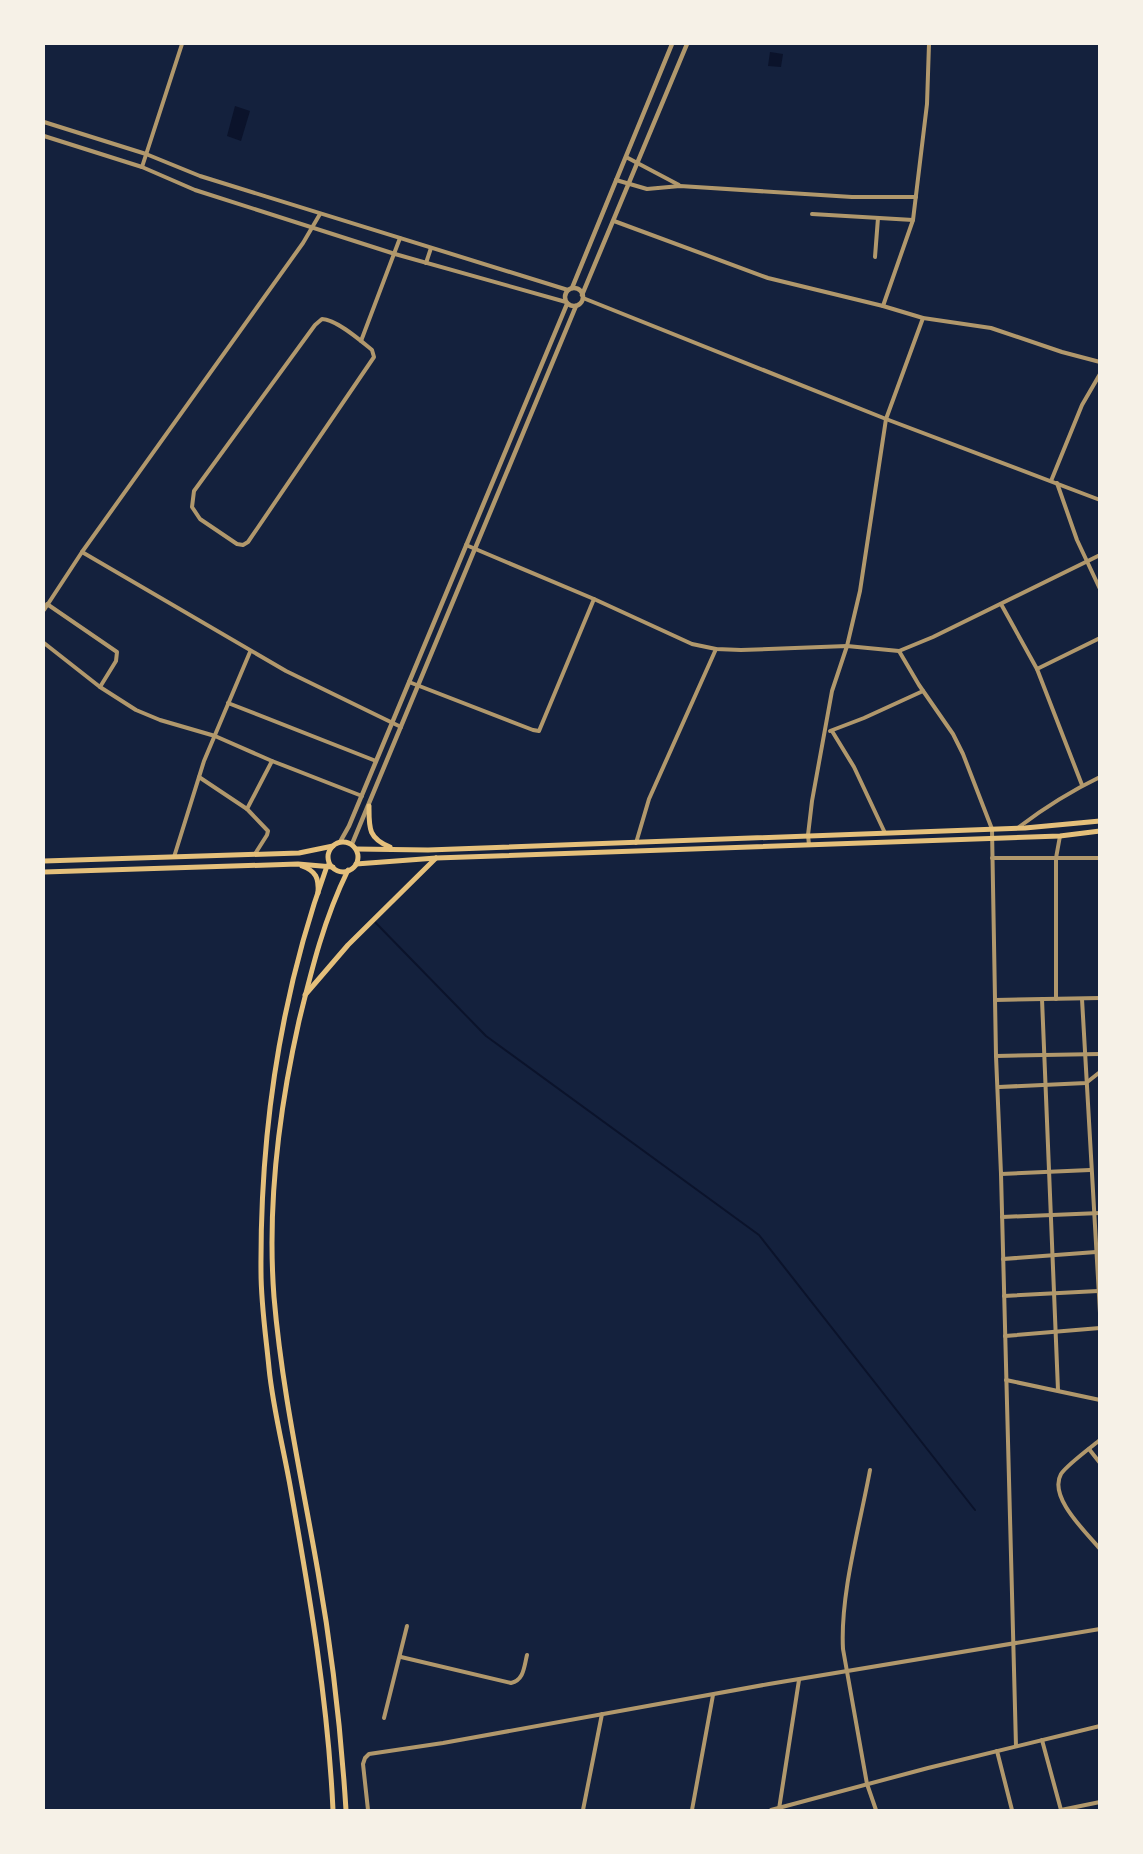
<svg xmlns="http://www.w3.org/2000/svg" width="1143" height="1854" viewBox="0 0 1143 1854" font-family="'Roboto Condensed',sans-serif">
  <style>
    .water { fill: #0b132b }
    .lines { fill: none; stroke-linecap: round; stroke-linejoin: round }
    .stream { stroke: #0b132b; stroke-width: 2 }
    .minor { stroke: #b1986c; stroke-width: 4 }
    .tertiary { stroke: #b1986c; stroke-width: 4.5 }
    .secondary { stroke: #e5c07b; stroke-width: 5 }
    .primary { stroke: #e5c07b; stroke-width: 5 }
  </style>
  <rect width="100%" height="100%" fill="#14213d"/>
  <g class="water">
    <path d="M770,52L783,54L781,67L768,66Z"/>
    <path d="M235,106L250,111L241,141L227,136Z"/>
  </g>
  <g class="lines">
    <path class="stream" d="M373,920L486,1036L759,1235L975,1510"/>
    <g class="minor">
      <path d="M44,122L146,154L200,176L568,290"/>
      <path d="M44,136L142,167L195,190L395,254L566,302"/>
      <path d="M626,157L679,185"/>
      <path d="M142,167L182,44"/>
      <path d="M616,180L647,189L680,186L852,197H916"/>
      <path d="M812,214L913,220"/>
      <path d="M614,221L768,278L883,306L923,318L991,328L1062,352L1100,362"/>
      <path d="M875,257L878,218"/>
      <path d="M426,263L431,248"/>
      <path d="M583,298L886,419L1100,500"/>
      <path d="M883,306L913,220L927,104L929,44"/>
      <path d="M322,319C336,319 361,341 372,350L374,357L248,542L243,545L237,544L200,519L192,507L194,491L315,325Z"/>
      <path d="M361,341L400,238"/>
      <path d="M1051,481L1082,405L1100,374"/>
      <path d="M1057,483L1077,540L1100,589"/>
      <path d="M466,545L594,599L692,644L716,649L741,650L847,646L899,651L933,637L1100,555"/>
      <path d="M82,552L286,671L401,727"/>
      <path d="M47,604L117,652L116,661L100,687"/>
      <path d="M1001,604L1037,669"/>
      <path d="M44,610L82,552L303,243L320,214"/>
      <path d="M44,643L100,687L136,710L160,720L215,736L272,761L362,796"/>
      <path d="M899,651L919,685L953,734L963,754L992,829L996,1056L1001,1174L1090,1170"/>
      <path d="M409,682L533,730L539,731L594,599"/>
      <path d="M228,703L376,761"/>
      <path d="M830,731L864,718L923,691"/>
      <path d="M832,731L854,767L885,833"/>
      <path d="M199,777L247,809L268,831L267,835L255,854"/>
      <path d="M1082,785L1037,669L1100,638"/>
      <path d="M247,809L272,761"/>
      <path d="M1019,827C1044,808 1071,791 1100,777"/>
      <path d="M636,843L649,799L716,649"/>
      <path d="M809,845L808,835L812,801L832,691L847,646L860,591L886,419L923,318"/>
      <path d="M174,857L204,761L250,652"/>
      <path d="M992,858H1100"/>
      <path d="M1042,999L1058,1390"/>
      <path d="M1056,999V858L1060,836"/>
      <path d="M1082,999L1100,1313"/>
      <path d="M995,1000L1100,998"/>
      <path d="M996,1056L1100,1054"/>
      <path d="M999,1087L1086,1083L1100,1072"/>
      <path d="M1001,1174L1016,1746"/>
      <path d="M1002,1217L1100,1213"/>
      <path d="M1003,1259L1096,1252"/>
      <path d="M1004,1296L1098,1291"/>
      <path d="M1005,1336L1100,1328"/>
      <path d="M1006,1380L1100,1400"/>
      <path d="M1100,1440C1090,1448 1067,1465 1061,1474C1048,1497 1086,1532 1100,1549"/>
      <path d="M1089,1449L1100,1463"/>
      <path d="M870,1470C860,1525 840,1594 843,1649L867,1784L876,1810"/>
      <path d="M401,1657L511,1683C524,1680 524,1667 527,1655"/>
      <path d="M384,1718L407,1626"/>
      <path d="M1042,1740L1061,1810"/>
      <path d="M997,1751L1012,1810"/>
      <path d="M779,1809L799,1680"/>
      <path d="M368,1810L363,1764L365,1758L369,1754L443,1743L769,1684L1100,1629"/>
      <path d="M583,1810L602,1714"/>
      <path d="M692,1810L713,1695"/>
      <path d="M771,1810L928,1768L1100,1726"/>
      <path d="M1061,1810L1100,1802"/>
    </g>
    <g class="tertiary">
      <circle cx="574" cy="297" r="9"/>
      <path d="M572,288L672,44"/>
      <path d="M582,295L687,44"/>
      <path d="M340,842L349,826L567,304"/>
      <path d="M352,844L576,306"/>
    </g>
    <g class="secondary">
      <path d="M327,866C280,996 260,1134 261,1272C261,1304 266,1337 269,1368C273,1409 284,1450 291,1491C310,1597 328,1703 333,1810"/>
      <path d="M346,1810C341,1731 332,1651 318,1572C302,1480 282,1391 274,1297C267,1205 279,1110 299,1021C312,968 324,919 348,870"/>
    </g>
    <g class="primary">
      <path d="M369,806C369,828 368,838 390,847"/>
      <circle cx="343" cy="857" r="15"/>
      <path d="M356,849L428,850L1025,828L1100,821"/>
      <path d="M44,861L299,853L333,846"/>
      <path d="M356,864L436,858L1060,836L1100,831"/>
      <path d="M302,866C316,871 319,878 318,893"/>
      <path d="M44,872L298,864L333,867"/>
      <path d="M305,995L348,945L436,858"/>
    </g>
  </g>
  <rect width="1143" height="1854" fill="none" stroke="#f6f1e7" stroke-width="90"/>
</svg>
